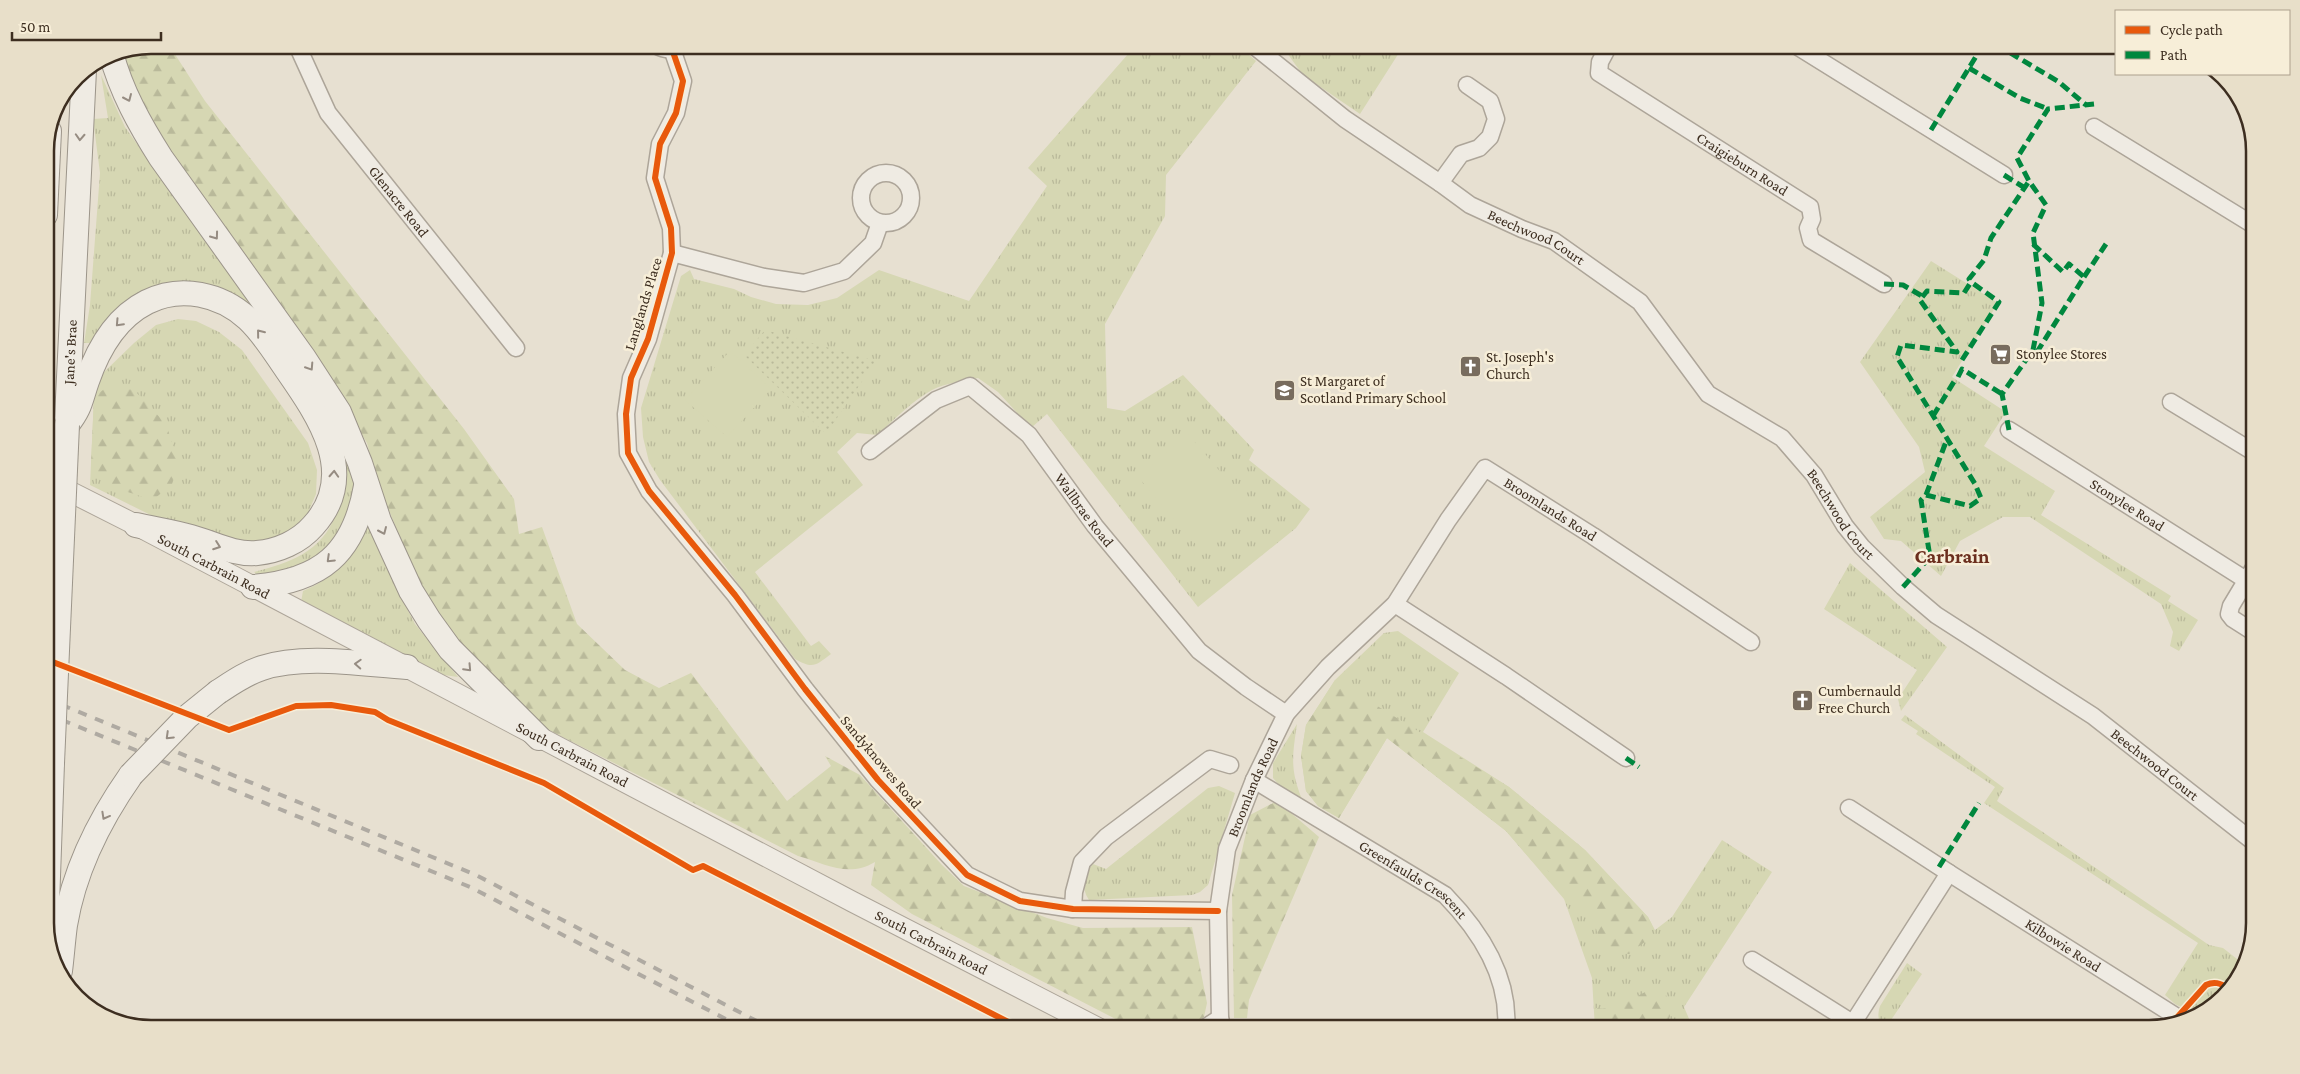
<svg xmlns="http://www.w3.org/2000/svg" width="2300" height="1074" viewBox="0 0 2300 1074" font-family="'Crimson Pro',serif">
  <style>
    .grass { fill: url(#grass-tufts) }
    .forest { fill: url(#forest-firs) }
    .park { fill: url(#park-dots) }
    .pitch { fill: #d6d7b3 }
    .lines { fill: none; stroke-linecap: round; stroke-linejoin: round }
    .minor-casing { stroke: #ada599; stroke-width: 19 }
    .tertiary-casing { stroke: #ada599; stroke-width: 22 }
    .secondary-casing { stroke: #9c958a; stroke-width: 26 }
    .minor { stroke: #efebe3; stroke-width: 16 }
    .tertiary { stroke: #efebe3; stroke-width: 20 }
    .secondary { stroke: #efebe3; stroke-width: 24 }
    .rail { stroke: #afaaa2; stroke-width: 4; stroke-dasharray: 9 9; stroke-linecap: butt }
    .secondary-bridge-casing { stroke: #9c958a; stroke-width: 26; stroke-linecap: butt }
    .secondary-bridge { stroke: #efebe3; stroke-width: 24 }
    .quiet { stroke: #00873e; stroke-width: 5; stroke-dasharray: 10 5; stroke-linecap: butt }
    .cycleway-casing { stroke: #f7eed8; stroke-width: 9 }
    .cycleway { stroke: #e8590c; stroke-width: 6 }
    .oneway { stroke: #968c82 }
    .labels { text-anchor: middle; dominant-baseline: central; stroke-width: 5; stroke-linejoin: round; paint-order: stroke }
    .street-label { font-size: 15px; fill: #3d2e20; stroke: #f7eed8 }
    .poi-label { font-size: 15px; fill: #3d2e20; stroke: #f7eed8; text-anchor: start }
    .district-label { font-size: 20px; font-weight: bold; fill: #6b2e1e; stroke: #f7eed8 }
    .rim { fill: none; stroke: #3d2e20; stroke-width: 2.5 }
  </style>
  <defs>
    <pattern id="grass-tufts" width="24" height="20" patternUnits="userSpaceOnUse" patternTransform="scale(1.25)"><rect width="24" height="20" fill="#d6d7b3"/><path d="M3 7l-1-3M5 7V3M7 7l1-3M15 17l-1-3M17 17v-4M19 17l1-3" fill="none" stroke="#b9b99a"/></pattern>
    <pattern id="forest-firs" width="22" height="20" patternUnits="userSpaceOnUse" patternTransform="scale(1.25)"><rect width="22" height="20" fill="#d6d7b3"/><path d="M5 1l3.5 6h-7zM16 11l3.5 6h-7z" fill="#b9b99a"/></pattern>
    <pattern id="park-dots" width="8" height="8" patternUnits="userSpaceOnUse" patternTransform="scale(1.25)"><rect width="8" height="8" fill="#d6d7b3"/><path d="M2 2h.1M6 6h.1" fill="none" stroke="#b9b99a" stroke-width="1.8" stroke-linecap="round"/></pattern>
  </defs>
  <rect width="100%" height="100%" fill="#e7e0d1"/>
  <g class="grass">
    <path d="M1136,45H1238L1256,61L1166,175L1165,216L1105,324L1107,408L1125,411L1183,375L1254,450L1249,460L1310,509L1296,528L1198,607L1047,414L1031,428L998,392L978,378C963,381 946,383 932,390C912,401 894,420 877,435L857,433L837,452L863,485L755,572L811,646L819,641L831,654C815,666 813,669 795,659L660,480L649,462L643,437L641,408L681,276L690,270L694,279L734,289L751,297L776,304L808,305L837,298L879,270L969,301L1047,186L1028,168Z"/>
    <path d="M1285,45L1296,46L1404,45L1360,114L1303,75L1284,49Z"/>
    <path d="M101,75L125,127L327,413L350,466L357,501L330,555L269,584L254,572C289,563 322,552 336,514C341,502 341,487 343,475L251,321L168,294L98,343H84L90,305L100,173L93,119L108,118Z"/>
    <path d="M1931,261L1998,303L1952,377L2006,412L1984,446L2055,491L2041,515L2171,596L2168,601L2198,620L2179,651L2170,646L2173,632L2161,604L2030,517H2003L1960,541L1941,576L1901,541L1884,539L1870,517L1925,472L1919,447L1860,362Z"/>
    <path d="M178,319L196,321L219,332L242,350L308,443L317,470L316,494L308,513L294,531L266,546L191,535L90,485L94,397L101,375L134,343L156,325Z"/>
    <path d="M369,526L400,595L415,624L458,677L444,675L301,602L303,591C337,577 351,555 369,526Z"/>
    <path d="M1850,563L1947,647L1901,711L1898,699L1917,670L1824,609Z"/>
    <path d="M1398,631L1459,673L1423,732L1509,787L1585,850L1648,917L1655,930L1672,917L1722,840L1772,872L1684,1007L1690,1021L1698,1029H1595L1592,978L1564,899L1506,831L1387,738L1339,818L1318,806L1306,791L1301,756L1306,725L1335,680L1384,633Z"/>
    <path d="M1905,715L2004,788L1997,801L2209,945L2223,948L2246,966L2208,1011L2196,1015L2175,1004L2165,995L2198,943L1984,803L1995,787L1916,734L1918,731L1901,720Z"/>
    <path d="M1297,724C1292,758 1290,770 1303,802L1285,792L1273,778V763Z"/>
    <path d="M1219,786L1235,793L1208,885L1200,892L1192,895L1089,900C1081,888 1082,874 1093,864L1106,869L1208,788Z"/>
    <path d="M1907,963L1922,974L1885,1029C1878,1021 1877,1016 1880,1006Z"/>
  </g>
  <g class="forest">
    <path d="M150,45H169L205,101L464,429L514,499L519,534L542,527L577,624L625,670L659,688L691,673L787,801L831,766L825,756L860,775L942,865L964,886L1047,918L1083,928L1192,927L1207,1003L1204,1017L1186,1029H1135L912,914L871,885L875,862C848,878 826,864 798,856L529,720L443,623L415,574L377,481L367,443L335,390L169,157L137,94L121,51Z"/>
    <path d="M108,386L134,390L166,424L179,464L172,484L153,500L115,488L91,465L94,397Z"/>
    <path d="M1335,680L1509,787L1585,850L1648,917L1652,925L1646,941L1629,954L1610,952L1601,944L1591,913L1571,896L1537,859L1532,861L1506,831L1387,738L1339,818L1318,806L1306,791L1301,756L1306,725Z"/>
    <path d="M1277,801L1319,837L1249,1000L1247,1018H1234L1232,895L1250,815Z"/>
    <path d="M1651,989L1667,996L1670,1016L1666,1028L1595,1029L1596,1008C1614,1012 1634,997 1651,989Z"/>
  </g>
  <path class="park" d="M765,330L876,361L826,434L744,355Z"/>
  <g class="pitch">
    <path d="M730,351L771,389L727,437L685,400Z"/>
    <path d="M1188,434L1254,511L1204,554L1138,477Z"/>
  </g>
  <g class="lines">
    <defs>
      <g id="minor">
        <path id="s1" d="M297,45L328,113L516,348"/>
        <path d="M655,45C664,50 674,51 683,45"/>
        <path d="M1253,45L1345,119L1440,183L1461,154L1479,148L1490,137L1496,119L1490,101L1467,85"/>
        <path id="s2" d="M1609,45L1600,62L1599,73L1810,207L1812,219L1808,228L1811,240L1884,284"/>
        <path d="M1795,45L2004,175"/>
        <path d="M672,49L683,81L676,113L660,144L655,178L671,228L672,253L648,339L631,378L626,414L628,453L649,491L735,595L805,689L878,780L967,875L1020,901L1073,909L1218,911"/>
        <path d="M2094,127L2255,226"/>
        <circle cx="886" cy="198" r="25"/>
        <path id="s3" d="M1440,183L1470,205L1522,229L1554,241L1640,302L1708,394L1782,438L1814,475L1845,526L1862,547L1903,587L1936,615L2093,716L2255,843"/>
        <path d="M672,253L764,277L804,283L844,271L873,243L880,223"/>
        <path d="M2171,402L2255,453"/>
        <path id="s4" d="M2009,430L2246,580"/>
        <path id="s5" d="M870,451L936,400L970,386L1029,435L1095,526L1199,651L1246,687L1286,714"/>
        <path d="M2255,566L2231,606L2229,614L2233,619L2255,633"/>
        <path d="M1395,604L1506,676L1626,758"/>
        <path id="s6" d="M1254,780L1445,895C1480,931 1510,976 1506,1029"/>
        <path d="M1849,808L1949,873L1853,1023"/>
        <path id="s7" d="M1949,873L2177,1017"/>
        <path d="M1073,909L1074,892L1082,862L1106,837L1210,759L1230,765"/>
        <path d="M1752,960L1862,1029"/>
        <path d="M1203,1029L1220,1018"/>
        <path id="s8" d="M1223,1029L1220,1018L1218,911L1227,849L1254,780L1286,714L1328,667L1395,604L1448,520L1485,468L1593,536L1751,642"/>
      </g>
      <g id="tertiary">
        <path id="s9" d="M45,479L136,525L853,902L1100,1029"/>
      </g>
      <g id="secondary">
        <path d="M111,53C121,91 140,125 161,158L304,358L339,412L360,463L379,521L411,591L429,620L450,649L539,738"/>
        <path d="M45,215L49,131"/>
        <path id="s10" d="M67,418L84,70"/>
        <path d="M67,425C81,407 80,401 87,381C98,349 115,318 147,302C181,285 221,294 248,319C264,334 275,353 287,370C319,416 360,475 313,526C299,542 278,551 257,553C233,555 213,543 191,537C173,532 154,529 136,525"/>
        <path d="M253,587C321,581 354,554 366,486"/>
        <path d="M218,692C232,683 246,673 262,668C304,654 362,664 407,667"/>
        <path d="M46,933L52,763"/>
        <path d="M60,971C62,955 63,940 65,925C74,871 100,819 131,775"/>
      </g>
    </defs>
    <use href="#minor" class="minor-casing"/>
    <use href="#tertiary" class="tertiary-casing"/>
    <use href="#secondary" class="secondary-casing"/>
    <use href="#minor" class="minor"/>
    <use href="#tertiary" class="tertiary"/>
    <use href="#secondary" class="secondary"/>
    <g class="rail">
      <path d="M45,698L476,875L772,1029"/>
      <path d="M45,713L470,887L745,1029"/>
    </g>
    <defs>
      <g id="secondary-bridge">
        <path d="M52,763L67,425"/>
        <path d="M131,775L187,717L218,692"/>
      </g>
    </defs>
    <use href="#secondary-bridge" class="secondary-bridge-casing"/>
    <use href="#secondary-bridge" class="secondary-bridge"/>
    <g class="quiet">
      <path d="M1997,45L2059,82L2086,105"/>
      <path d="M1969,68L2020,98L2048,109"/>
      <path d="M1931,130L1983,45"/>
      <path d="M2004,175L2025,188"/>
      <path d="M2033,244L2063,272L2069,264L2084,277L2037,352L2033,350"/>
      <path d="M2084,277L2106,244"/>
      <path d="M1884,284L1903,285L1922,296"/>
      <path d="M1962,360L1999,302L1971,282"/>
      <path d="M1958,377L1962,369L2002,394"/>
      <path d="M1933,416L1955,380"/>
      <path d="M2009,430L2002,394L2033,350L2042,303L2033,233L2046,205L2029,181L2017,158L2048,109L2094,104"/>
      <path d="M1926,495L1947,439"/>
      <path d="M1903,587L1930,557L1921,500L1926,495L1970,506L1981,498L1975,484L1897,357L1901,345L1957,352L1920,300L1927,291L1964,293L1971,282L1969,279L1984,260L1991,238L2029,181"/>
      <path d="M1626,758L1639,767"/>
      <path d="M1939,867L1979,803"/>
    </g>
    <defs>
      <g id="cycleway">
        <path d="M672,49L683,81L676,113L660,144L655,178L671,228L672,253L648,339L631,378L626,414L628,453L649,491L735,595L805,689L878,780L967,875L1020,901L1073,909L1218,911"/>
        <path d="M45,659L229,730L296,706L331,705L375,712L388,720L544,783L693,870L703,866L1022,1029"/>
        <path d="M2173,1022L2206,985C2214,981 2220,983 2228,988"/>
      </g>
    </defs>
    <use href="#cycleway" class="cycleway-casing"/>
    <use href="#cycleway" class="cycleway"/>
  </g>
  <defs><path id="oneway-chevron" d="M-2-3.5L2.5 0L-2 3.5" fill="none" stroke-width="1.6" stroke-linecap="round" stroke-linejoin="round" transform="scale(1.25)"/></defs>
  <g class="oneway">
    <use href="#oneway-chevron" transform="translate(128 98) rotate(66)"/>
    <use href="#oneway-chevron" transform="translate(80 137) rotate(93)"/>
    <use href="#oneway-chevron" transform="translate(215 236) rotate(54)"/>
    <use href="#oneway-chevron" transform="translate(119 323) rotate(133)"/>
    <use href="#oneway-chevron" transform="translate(260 333) rotate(-129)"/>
    <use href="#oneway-chevron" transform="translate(310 367) rotate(57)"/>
    <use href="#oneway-chevron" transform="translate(334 474) rotate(-87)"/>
    <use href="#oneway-chevron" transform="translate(383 531) rotate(66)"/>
    <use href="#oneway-chevron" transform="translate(217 546) rotate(20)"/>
    <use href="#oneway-chevron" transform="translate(330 559) rotate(136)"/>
    <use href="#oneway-chevron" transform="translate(358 664) rotate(-177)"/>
    <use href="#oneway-chevron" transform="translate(468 668) rotate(47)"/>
    <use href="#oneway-chevron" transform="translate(169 736) rotate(136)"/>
    <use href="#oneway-chevron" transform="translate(105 816) rotate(119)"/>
  </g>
  <defs>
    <symbol id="supermarket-square" viewBox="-11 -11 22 22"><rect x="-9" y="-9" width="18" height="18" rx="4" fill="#786c5e" stroke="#f7eed8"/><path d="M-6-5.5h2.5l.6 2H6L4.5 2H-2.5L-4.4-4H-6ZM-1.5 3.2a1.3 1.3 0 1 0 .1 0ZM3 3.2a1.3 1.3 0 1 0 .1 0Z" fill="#fff"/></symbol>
    <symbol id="church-square" viewBox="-11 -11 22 22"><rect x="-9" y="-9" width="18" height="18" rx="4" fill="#786c5e" stroke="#f7eed8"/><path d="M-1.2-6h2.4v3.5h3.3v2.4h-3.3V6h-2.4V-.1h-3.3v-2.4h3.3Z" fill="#fff"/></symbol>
    <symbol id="school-square" viewBox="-11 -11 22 22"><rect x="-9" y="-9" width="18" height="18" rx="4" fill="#786c5e" stroke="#f7eed8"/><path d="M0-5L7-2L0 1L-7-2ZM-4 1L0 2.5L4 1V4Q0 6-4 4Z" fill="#fff"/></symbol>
  </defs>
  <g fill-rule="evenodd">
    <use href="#supermarket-square" x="1988" y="342" width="25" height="25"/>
    <use href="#church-square" x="1458" y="354" width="25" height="25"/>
    <use href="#school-square" x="1272" y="378" width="25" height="25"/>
    <use href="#church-square" x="1790" y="688" width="25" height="25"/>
  </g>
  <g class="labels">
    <g class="street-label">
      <text stroke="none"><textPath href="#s2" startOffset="200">Craigieburn Road</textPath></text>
      <text stroke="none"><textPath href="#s1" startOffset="188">Glenacre Road</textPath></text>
      <text stroke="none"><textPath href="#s3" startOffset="111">Beechwood Court</textPath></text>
      <text transform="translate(643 304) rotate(-73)">Langlands Place</text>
      <text stroke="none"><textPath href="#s10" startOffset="66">Jane's Brae</textPath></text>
      <text stroke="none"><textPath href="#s4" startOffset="140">Stonylee Road</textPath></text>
      <text stroke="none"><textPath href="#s8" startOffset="724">Broomlands Road</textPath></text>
      <text stroke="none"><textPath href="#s5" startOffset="290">Wallbrae Road</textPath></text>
      <text stroke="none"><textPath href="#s3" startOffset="531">Beechwood Court</textPath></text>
      <text stroke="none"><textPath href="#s9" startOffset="190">South Carbrain Road</textPath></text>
      <text stroke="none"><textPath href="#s9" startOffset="595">South Carbrain Road</textPath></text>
      <text transform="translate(881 762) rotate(50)">Sandyknowes Road</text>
      <text stroke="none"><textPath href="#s3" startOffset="936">Beechwood Court</textPath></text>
      <text stroke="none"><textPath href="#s8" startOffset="248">Broomlands Road</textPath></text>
      <text stroke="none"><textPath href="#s6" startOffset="188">Greenfaulds Crescent</textPath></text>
      <text stroke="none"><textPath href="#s9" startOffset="1000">South Carbrain Road</textPath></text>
      <text stroke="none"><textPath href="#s7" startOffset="135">Kilbowie Road</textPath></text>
    </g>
    <g class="poi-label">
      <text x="2016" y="354">Stonylee Stores</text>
      <text x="1486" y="357">St. Joseph's<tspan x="1486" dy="17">Church</tspan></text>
      <text x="1300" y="381">St Margaret of<tspan x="1300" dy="17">Scotland Primary School</tspan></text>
      <text x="1818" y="691">Cumbernauld<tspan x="1818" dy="17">Free Church</tspan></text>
    </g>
    <g class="district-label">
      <text x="1952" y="556">Carbrain</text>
    </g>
  </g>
  <path d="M0 0H2300V1074H0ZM151 54H2149A97 97 0 0 1 2246 151V923A97 97 0 0 1 2149 1020H151A97 97 0 0 1 54 923V151A97 97 0 0 1 151 54Z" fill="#e8dfc9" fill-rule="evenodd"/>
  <path class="rim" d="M151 54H2149A97 97 0 0 1 2246 151V923A97 97 0 0 1 2149 1020H151A97 97 0 0 1 54 923V151A97 97 0 0 1 151 54Z"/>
  <rect x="2115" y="10" width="175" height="65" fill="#f7eed8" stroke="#ada18e"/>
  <rect x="2125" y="26" width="25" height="8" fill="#e8590c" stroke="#ada18e"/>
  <text x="2160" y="35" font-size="15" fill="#3d2e20">Cycle path</text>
  <rect x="2125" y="51" width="25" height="8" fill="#00873e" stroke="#ada18e"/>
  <text x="2160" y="60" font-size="15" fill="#3d2e20">Path</text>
  <path d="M12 32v8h149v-8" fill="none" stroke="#3d2e20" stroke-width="2.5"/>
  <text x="20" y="32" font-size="15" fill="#3d2e20" stroke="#f7eed8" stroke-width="4" paint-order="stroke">50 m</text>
</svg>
